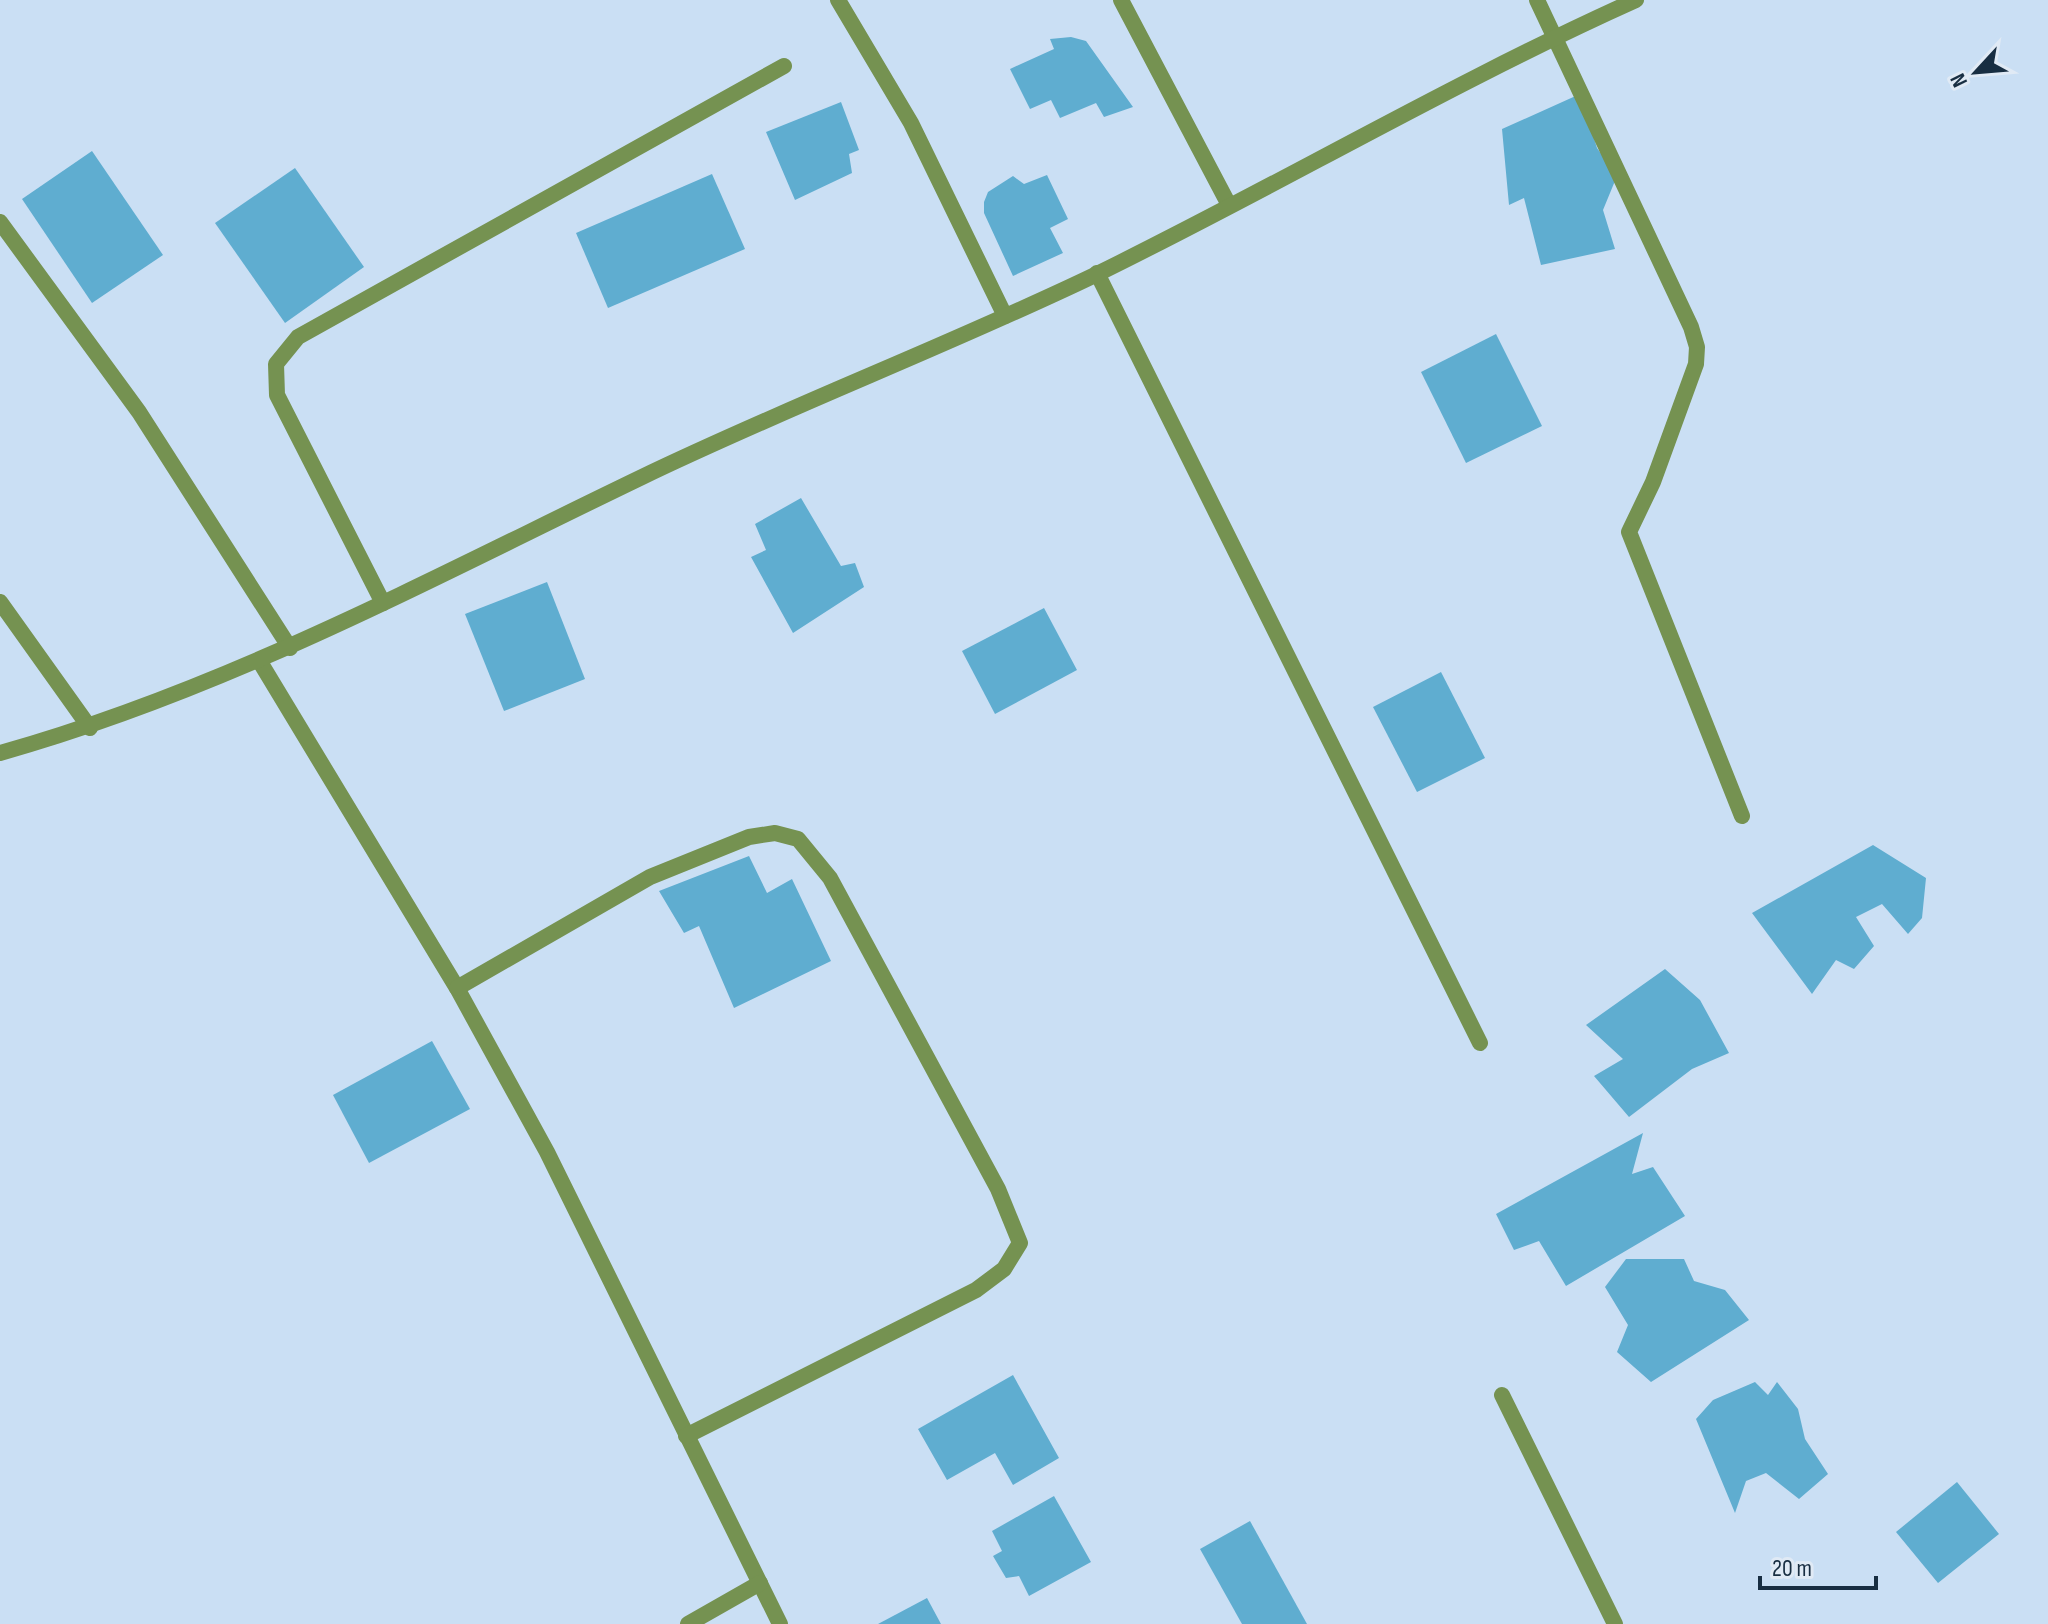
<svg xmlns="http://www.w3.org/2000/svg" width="2048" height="1624" viewBox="0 0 2048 1624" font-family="'Sofia Sans Condensed',sans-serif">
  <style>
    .building { fill: #5fadd0 }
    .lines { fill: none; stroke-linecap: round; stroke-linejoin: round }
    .street { stroke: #759251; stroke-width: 16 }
  </style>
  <rect width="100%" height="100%" fill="#cadff4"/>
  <g class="building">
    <path d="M1071,37L1086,41L1133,107L1104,117L1096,103L1060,118L1051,100L1030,109L1010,69L1054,49L1050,39Z"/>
    <path d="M1580,94L1597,148L1617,176L1603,210L1615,249L1541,265L1524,198L1509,205L1502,129Z"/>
    <path d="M841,102L859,150L849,154L852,173L795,200L766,132Z"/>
    <path d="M92,151L163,255L92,303L22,199Z"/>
    <path d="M295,168L364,267L285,323L215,223Z"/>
    <path d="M712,174L745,249L608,308L576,233Z"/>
    <path d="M1047,175L1068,219L1050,228L1063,253L1013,276L984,213V202L988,192L1013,176L1024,184Z"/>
    <path d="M1496,334L1542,426L1466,463L1421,372Z"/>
    <path d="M801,498L841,566L855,563L864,587L793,633L751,557L766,550L755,524Z"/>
    <path d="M547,582L585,679L504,711L465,614Z"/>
    <path d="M1044,608L1077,670L995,714L962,651Z"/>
    <path d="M1441,672L1485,758L1417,792L1373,707Z"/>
    <path d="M1873,845L1926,878L1922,918L1908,934L1882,904L1856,917L1874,946L1854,969L1836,960L1812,994L1752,913Z"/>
    <path d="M749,856L767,893L792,879L831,961L734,1008L699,926L684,933L659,891Z"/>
    <path d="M1665,969L1700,1000L1729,1053L1692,1069L1629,1117L1594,1076L1623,1059L1586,1025Z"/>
    <path d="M432,1041L470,1109L369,1163L333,1095Z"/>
    <path d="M1643,1133L1632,1174L1653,1167L1685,1216L1566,1286L1539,1241L1514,1250L1496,1214Z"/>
    <path d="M1626,1259H1684L1694,1281L1725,1290L1749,1320L1651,1382L1617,1352L1628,1325L1605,1287Z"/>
    <path d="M1013,1375L1059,1458L1013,1485L995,1453L947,1480L918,1429Z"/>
    <path d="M1755,1382L1768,1395L1777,1382L1798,1409L1805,1439L1828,1474L1799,1499L1766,1473L1746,1481L1735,1513L1696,1419L1713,1400Z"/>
    <path d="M1957,1482L1999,1534L1938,1583L1896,1532Z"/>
    <path d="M1054,1496L1091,1562L1029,1596L1019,1576L1006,1578L993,1556L1002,1551L992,1531Z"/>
    <path d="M1250,1521L1307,1624H1242L1200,1549Z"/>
    <path d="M927,1598L941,1624H878Z"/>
  </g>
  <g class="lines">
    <g class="street">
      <path d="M838,0L911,123L1005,316"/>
      <path d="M1121,0L1229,205"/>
      <path d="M1537,0L1691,327L1697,347L1696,364L1653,482L1629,532L1742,816"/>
      <path d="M0,222L139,412L290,648"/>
      <path d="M1097,273L1480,1043"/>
      <path d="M0,602L90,728"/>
      <path d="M383,603L277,395L276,364L298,337L784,66"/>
      <path d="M260,662L457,988L547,1152L780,1624"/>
      <path d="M0,753C225,690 430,579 640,478C789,406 945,347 1095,275C1277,186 1451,83 1636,0"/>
      <path d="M457,988L650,877L749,837L775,833L798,839L830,878L998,1189L1020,1243L1004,1269L976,1290L686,1436"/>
      <path d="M1502,1395L1615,1624"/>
      <path d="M688,1624L760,1583"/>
    </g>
  </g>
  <g transform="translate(1976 72) rotate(244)" stroke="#e0eaf5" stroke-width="6" paint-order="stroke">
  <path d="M0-6L14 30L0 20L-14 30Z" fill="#182e42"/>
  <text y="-12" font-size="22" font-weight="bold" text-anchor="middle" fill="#182e42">N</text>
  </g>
  <path d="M1760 1576v12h116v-12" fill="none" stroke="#182e42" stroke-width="4"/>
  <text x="1772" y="1576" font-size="24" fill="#182e42" stroke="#e0eaf5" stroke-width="6" paint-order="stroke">20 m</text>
</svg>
